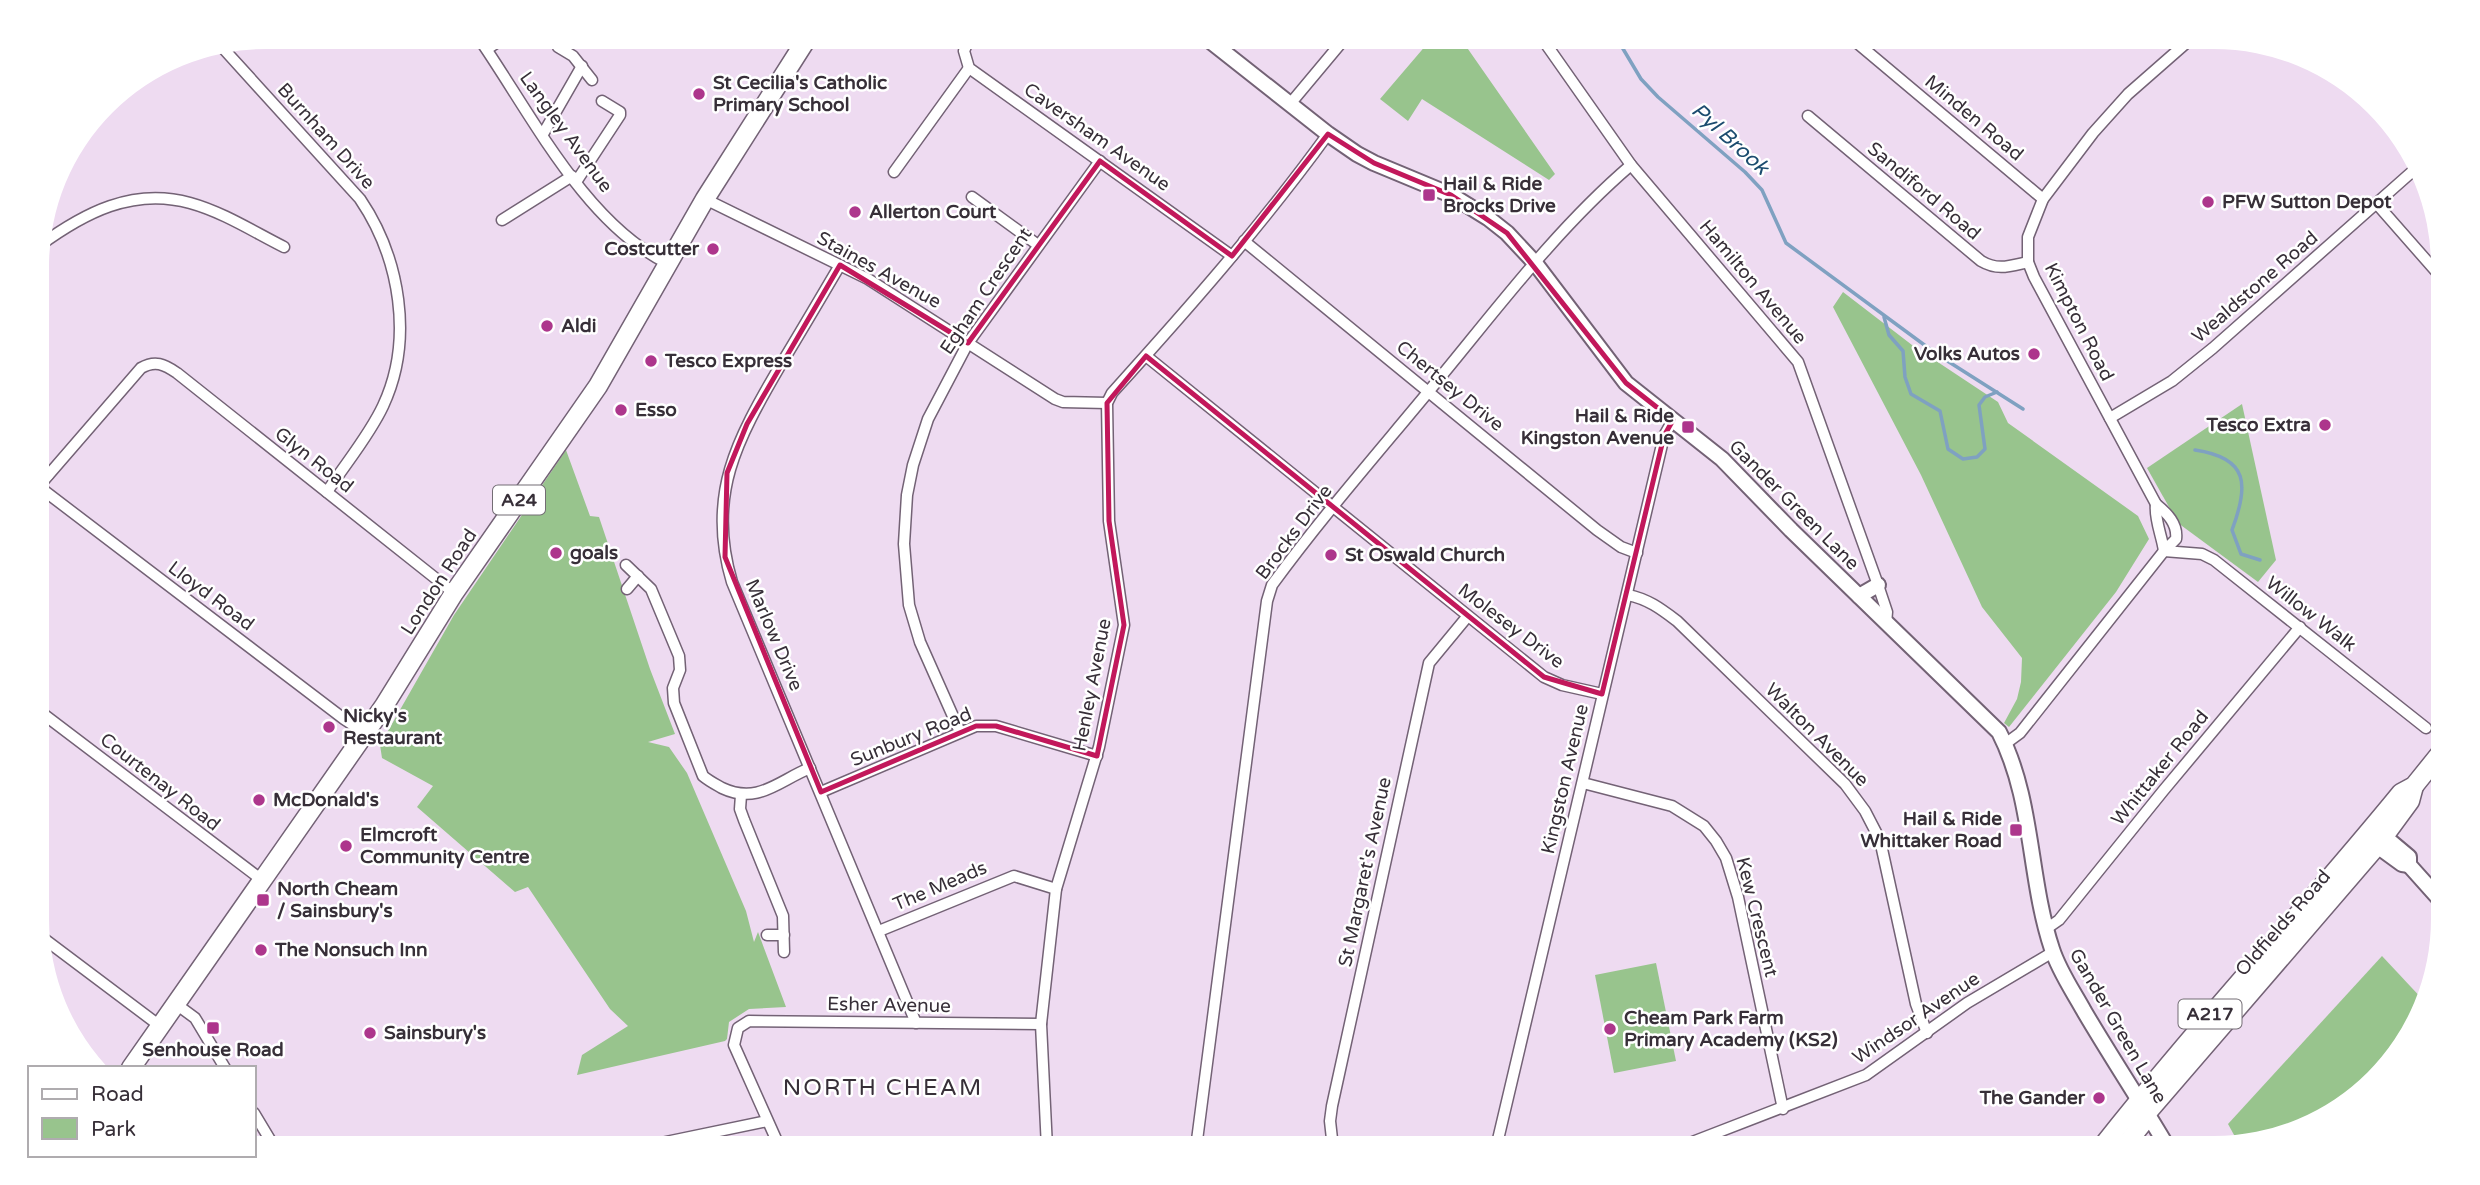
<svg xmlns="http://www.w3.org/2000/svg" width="2480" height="1185" viewBox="0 0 2480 1185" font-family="'Varela Round',sans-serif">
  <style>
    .green { fill: #98c48d }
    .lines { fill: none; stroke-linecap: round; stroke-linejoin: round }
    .stream { stroke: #7fa1c1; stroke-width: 3.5 }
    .street-casing { stroke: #736275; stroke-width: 13 }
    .secondary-casing { stroke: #736275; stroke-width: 18 }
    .highway-casing { stroke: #736275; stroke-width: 21 }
    .street { stroke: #fff; stroke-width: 10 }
    .secondary { stroke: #fff; stroke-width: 14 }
    .highway { stroke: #fff; stroke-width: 18 }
    .marked { fill: none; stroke: #c2185b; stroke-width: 5; stroke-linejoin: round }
    .poi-dot { fill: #ad368c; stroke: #fff; stroke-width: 2.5 }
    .labels { text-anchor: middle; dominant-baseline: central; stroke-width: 5; stroke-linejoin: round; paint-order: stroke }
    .shield { fill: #fff; stroke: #736d74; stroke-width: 2 }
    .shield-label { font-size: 18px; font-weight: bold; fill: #372f38 }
    .poi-label { font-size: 19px; font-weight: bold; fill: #372f38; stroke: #fff; text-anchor: start }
    .street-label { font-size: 19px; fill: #372f38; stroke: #fff }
    .water-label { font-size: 21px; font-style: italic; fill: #1c4c6f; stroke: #fff }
    .quarter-label { font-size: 23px; letter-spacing: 2px; fill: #372f38; stroke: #fff }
  </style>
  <rect width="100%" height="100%" fill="#eedbf1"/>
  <g class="green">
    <path d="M1433,37H1459L1461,39L1555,174L1549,180L1422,99L1408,121L1380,99Z"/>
    <path d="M1843,292L1912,345L1998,402L2008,423L2138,516L2149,539L2116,592L2009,727L2004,723L2017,699L2021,682L2022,658L1982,607L1921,475L1833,307Z"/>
    <path d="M2242,404L2276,560L2258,582L2178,523L2147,468Z"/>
    <path d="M566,450L590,516L599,517L650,669L675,734L648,742L669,747L687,773L746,911L754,942L758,932L786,1007L749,1009L729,1022L727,1039L725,1041L577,1075L582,1055L628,1026L610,1009L528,887L515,892L417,807L433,786L382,758L380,745L454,615Z"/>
    <path d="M2382,956L2426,1003L2387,1070L2342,1109L2239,1144L2228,1124Z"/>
    <path d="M1656,963L1676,1061L1614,1073L1595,975Z"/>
  </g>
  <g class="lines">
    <g class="stream">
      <path d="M1616,37L1641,79L1658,97L1745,172L1762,190L1786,243L1938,355L2023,409"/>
      <path d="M1884,317L1889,335L1903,351L1905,377L1911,394L1940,411L1948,449L1963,459L1977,457L1985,449L1979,405L1985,397L1997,392"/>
      <path d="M2195,450C2249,458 2249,485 2232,530L2241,554L2260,560"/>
    </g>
    <defs>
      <g id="street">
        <path d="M478,37C529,110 585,225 669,264"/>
        <path d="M970,37L964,51L969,68L1232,256"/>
        <path d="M1541,37L1631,165L1798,362L1878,585L1887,612L1886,623"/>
        <path d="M1850,37L2043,199"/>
        <path d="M221,46L360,199C400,258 414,340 383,406C369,436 345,464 327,492"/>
        <path d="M558,47L573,56L592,80"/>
        <path d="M487,49L505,37"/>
        <path d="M1290,104L1346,37"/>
        <path d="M1808,116L1981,261C1998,271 2010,266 2028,262"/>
        <path d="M543,134L582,66"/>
        <path d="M894,172L969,68"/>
        <path d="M576,182L620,115V112L602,101"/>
        <path d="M972,197L1038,245"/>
        <path d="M705,199L868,279L1055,399L1063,402L1107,403"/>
        <path d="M2376,203L2441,277"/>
        <path d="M502,220L572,176"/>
        <path d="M1244,241L1597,530L1621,547L1637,553"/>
        <path d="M39,246C84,213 133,187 190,203C223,212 254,232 284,247"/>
        <path d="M840,265C820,299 800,333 780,366C737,440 706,495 732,582L916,1023"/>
        <path d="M1146,356L1544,677L1562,685L1602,694"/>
        <path d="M2110,418L2172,381L2213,348L2414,170"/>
        <path d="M38,464L48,475"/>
        <path d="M38,486L344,719L364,732"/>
        <path d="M38,487L141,368C155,360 164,364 177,373L454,593"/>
        <path d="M2156,504C2154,519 2162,536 2164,551"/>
        <path d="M2164,551L2202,554L2214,560L2426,728"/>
        <path d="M626,565L651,589L679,656L680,670L673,688L674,703L703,776C709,781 715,784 722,788C758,805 778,781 810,768"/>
        <path d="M627,589L638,576"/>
        <path d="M1628,595C1648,599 1661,609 1677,621L1845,784L1865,811L1880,840L1916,1004L1927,1033"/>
        <path d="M38,710L262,880"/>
        <path d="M960,732L920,642L909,605L904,544L907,495L913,465L928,419L968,343L1100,161"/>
        <path d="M2005,744L2020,733L2164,551L2176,539C2178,524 2167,513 2156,504L2034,277L2028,262V237L2043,199L2093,133L2128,94L2193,37"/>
        <path d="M1583,783L1672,806L1704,826L1716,841L1726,858L1738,897L1783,1109"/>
        <path d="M821,792L976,726H996L1097,756"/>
        <path d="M741,795L740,809L744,820L783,916L784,952"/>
        <path d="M2046,929L2059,920L2163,791L2300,627"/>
        <path d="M879,931L1014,876L1056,889"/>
        <path d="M39,935L160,1026"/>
        <path d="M767,935H784"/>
        <path d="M176,1004L195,1018L225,1068"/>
        <path d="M254,1113L275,1148"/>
        <path d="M637,1148L767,1121"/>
        <path d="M780,1148L734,1045L738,1028L749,1021L1041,1024"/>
        <path d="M1047,1148L1041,1024L1056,889L1099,747L1124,625L1109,521L1107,403L1112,393C1187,310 1262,225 1328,134"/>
        <path d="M1196,1148L1267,601L1272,585C1321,518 1376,455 1429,391C1494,313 1554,231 1631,165"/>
        <path d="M1333,1148L1330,1121L1332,1106L1429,663L1467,617"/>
        <path d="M1496,1148L1664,436L1673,420"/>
        <path d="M1677,1148L1866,1075L1967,1003L2053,952"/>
      </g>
      <g id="secondary">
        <path d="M1205,37L1328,134L1357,154L1374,163L1451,195L1488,218L1507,233L1535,263L1626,383L1722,459L1791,530L1999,732C2034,800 2028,877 2052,949C2059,971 2073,991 2084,1011C2111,1057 2141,1102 2168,1148"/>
        <path d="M1859,596L1878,585"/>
        <path d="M2378,831L2409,857V865L2443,903"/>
        <path d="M2369,840L2402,864L2409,865"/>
      </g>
      <g id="highway">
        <path d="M131,1068L384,706L454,593L598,386L705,199L808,37"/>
        <path d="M2101,1148C2197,1026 2303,913 2401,793L2414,786L2443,750"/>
        <path d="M2123,1148L2142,1124L2147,1113L2377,846L2410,801L2414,786"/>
      </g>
    </defs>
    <use href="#street" class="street-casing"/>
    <use href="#secondary" class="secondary-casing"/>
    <use href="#highway" class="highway-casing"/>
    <use href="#street" class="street"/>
    <use href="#secondary" class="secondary"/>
    <use href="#highway" class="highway"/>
  </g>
  <path class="marked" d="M1328,134L1374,163L1451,195L1507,233L1626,383L1673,420L1664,436L1602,694L1544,677L1146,356L1107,403L1109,521L1124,625L1097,756L996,726H976L821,792L725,557L727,473L747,424L840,265L968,343L1100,161L1232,256Z"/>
  <g class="poi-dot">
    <circle cx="699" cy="94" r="7"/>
    <rect x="1422" y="188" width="14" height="14" rx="3.5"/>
    <circle cx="2208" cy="202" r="7"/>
    <circle cx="855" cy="212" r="7"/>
    <circle cx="713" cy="249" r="7"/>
    <circle cx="547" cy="326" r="7"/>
    <circle cx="2034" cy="354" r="7"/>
    <circle cx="651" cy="361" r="7"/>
    <circle cx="621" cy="410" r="7"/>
    <circle cx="2325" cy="425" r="7"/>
    <rect x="1681" y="420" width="14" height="14" rx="3.5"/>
    <circle cx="556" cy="553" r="7"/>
    <circle cx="1331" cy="555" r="7"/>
    <circle cx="329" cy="727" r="7"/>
    <circle cx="259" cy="800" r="7"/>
    <rect x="2009" y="823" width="14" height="14" rx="3.5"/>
    <circle cx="346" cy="846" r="7"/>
    <rect x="256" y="893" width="14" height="14" rx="3.5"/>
    <circle cx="261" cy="950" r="7"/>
    <rect x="206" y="1021" width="14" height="14" rx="3.5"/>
    <circle cx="1610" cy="1029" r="7"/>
    <circle cx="370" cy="1033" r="7"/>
    <circle cx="2099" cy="1098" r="7"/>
  </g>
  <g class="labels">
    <g class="shield">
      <rect x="493" y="485.5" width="52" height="29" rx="5"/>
      <rect x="2178.5" y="999.5" width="63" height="29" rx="5"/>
    </g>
    <g class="shield-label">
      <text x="519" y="500">A24</text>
      <text x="2210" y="1014">A217</text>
    </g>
    <g class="poi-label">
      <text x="713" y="83">St Cecilia's Catholic<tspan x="713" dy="22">Primary School</tspan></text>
      <text x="1443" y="184">Hail &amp; Ride<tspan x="1443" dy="22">Brocks Drive</tspan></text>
      <text x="2222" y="202">PFW Sutton Depot</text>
      <text x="869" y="212">Allerton Court</text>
      <text x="699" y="249" text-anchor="end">Costcutter</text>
      <text x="561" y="326">Aldi</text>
      <text x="2020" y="354" text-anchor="end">Volks Autos</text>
      <text x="665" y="361">Tesco Express</text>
      <text x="635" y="410">Esso</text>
      <text x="1674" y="416" text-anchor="end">Hail &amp; Ride<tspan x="1674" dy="22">Kingston Avenue</tspan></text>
      <text x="2311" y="425" text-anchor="end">Tesco Extra</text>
      <text x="570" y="553">goals</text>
      <text x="1345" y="555">St Oswald Church</text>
      <text x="343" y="716">Nicky's<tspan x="343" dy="22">Restaurant</tspan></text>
      <text x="273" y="800">McDonald's</text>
      <text x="2002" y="819" text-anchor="end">Hail &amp; Ride<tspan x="2002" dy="22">Whittaker Road</tspan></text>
      <text x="360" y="835">Elmcroft<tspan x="360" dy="22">Community Centre</tspan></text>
      <text x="277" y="889">North Cheam<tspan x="277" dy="22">/ Sainsbury's</tspan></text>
      <text x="275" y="950">The Nonsuch Inn</text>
      <text x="1624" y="1018">Cheam Park Farm<tspan x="1624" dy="22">Primary Academy (KS2)</tspan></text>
      <text x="384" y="1033">Sainsbury's</text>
      <text x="213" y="1050" text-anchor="middle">Senhouse Road</text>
      <text x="2085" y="1098" text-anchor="end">The Gander</text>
    </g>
    <g class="street-label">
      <text transform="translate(1974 118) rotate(40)">Minden Road</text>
      <text transform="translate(566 132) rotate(54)">Langley Avenue</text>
      <text transform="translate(326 136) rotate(48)">Burnham Drive</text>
      <text transform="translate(1097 137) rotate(35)">Caversham Avenue</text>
      <text transform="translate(1924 191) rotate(40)">Sandiford Road</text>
      <text transform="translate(879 270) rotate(29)">Staines Avenue</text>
      <text transform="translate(1753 282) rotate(50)">Hamilton Avenue</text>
      <text transform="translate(2255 287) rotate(-41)">Wealdstone Road</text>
      <text transform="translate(986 291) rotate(-56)">Egham Crescent</text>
      <text transform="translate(2079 322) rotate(63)">Kimpton Road</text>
      <text transform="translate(1450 386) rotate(39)">Chertsey Drive</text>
      <text transform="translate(314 460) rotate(38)">Glyn Road</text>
      <text transform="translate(1794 505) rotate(45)">Gander Green Lane</text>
      <text transform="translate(1294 532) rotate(-53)">Brocks Drive</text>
      <text transform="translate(439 582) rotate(-57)">London Road</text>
      <text transform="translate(211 596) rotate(37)">Lloyd Road</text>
      <text transform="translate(2311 614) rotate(38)">Willow Walk</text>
      <text transform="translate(1511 626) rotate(37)">Molesey Drive</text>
      <text transform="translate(774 635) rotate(67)">Marlow Drive</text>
      <text transform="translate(1092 685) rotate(-79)">Henley Avenue</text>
      <text transform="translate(1817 735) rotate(45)">Walton Avenue</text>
      <text transform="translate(911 737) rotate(-22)">Sunbury Road</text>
      <text transform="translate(2160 768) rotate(-51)">Whittaker Road</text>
      <text transform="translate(1565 779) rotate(-77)">Kingston Avenue</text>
      <text transform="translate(160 782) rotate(38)">Courtenay Road</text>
      <text transform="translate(1365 872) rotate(-78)">St Margaret's Avenue</text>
      <text transform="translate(940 886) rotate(-23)">The Meads</text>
      <text transform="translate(1757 917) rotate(76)">Kew Crescent</text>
      <text transform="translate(2283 923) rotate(-49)">Oldfields Road</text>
      <text transform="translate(889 1005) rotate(1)">Esher Avenue</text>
      <text transform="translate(1916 1018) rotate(-34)">Windsor Avenue</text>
      <text transform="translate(2118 1026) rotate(60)">Gander Green Lane</text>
    </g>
    <g class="water-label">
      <text transform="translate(1730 139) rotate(42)">Pyl Brook</text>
    </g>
    <g class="quarter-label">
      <text x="883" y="1088">NORTH CHEAM</text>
    </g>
  </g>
  <path d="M0 0H2480V1185H0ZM266 49H2214A217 217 0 0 1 2431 266V919A217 217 0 0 1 2214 1136H266A217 217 0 0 1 49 919V266A217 217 0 0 1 266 49Z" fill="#fff" fill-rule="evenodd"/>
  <rect x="28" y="1066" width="228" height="91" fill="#ffffff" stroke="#afacaf" stroke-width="2"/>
  <rect x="42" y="1089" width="35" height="10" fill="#ffffff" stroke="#afacaf" stroke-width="2"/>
  <text x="91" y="1101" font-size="21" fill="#372f38">Road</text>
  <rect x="42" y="1118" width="35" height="21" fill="#98c48d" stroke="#afacaf" stroke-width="2"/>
  <text x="91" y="1136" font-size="21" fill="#372f38">Park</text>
</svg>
